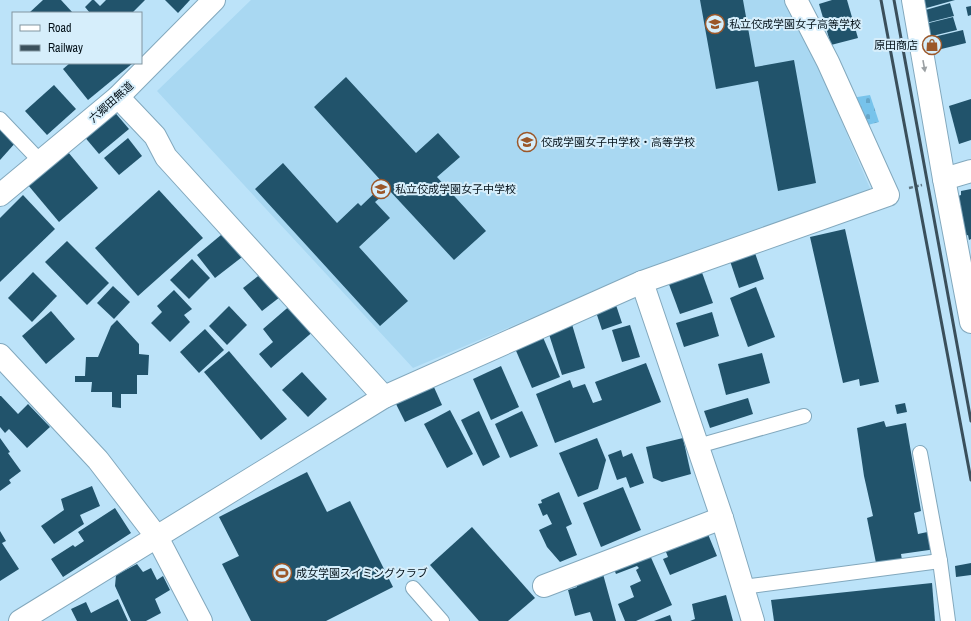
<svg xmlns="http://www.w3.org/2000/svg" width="971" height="621" viewBox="0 0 971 621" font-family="'Archivo Narrow','Noto Sans JP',sans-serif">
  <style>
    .built { fill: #a9d8f2 }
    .cemetery { fill: url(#cemetery-stones) }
    .building { fill: #21536b }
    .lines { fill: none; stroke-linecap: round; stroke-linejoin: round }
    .lane-casing { stroke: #82a8bd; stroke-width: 16 }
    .street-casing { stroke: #82a8bd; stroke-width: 24 }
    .secondary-casing { stroke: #82a8bd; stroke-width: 24 }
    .path { stroke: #5b7584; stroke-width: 2.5; stroke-dasharray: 4 2; stroke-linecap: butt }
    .lane { stroke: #fff; stroke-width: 14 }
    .street { stroke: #fff; stroke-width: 22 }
    .secondary { stroke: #fff; stroke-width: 22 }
    .rail { stroke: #3a4f5b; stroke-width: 3 }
    .oneway { fill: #9ba0a3 }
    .labels { text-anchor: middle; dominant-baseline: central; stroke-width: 4; stroke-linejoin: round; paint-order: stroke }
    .poi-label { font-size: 11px; fill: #041119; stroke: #d6eefb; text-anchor: start }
    .street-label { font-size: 11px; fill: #041119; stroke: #d6eefb }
  </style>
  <defs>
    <pattern id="cemetery-stones" width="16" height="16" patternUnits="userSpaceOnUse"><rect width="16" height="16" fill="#77c3eb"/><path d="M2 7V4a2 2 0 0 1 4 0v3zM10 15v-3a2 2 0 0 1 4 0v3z" fill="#65a6c9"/></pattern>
  </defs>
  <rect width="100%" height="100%" fill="#bce3f9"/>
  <path class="built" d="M251,0H785L818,66L872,193L628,277L413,368L157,91Z"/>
  <path class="cemetery" d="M870,95L879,122L864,126L851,98Z"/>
  <g class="building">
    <path d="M43,0H61L73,13H29Z"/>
    <path d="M92,0H94L100,6L106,0H145L132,13H90L85,7Z"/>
    <path d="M165,0H190L178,13Z"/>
    <path d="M700,0H743L755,67L794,60L816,183L778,191L758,81L716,89Z"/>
    <path d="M832,0H847L858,38L831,45L819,4Z"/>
    <path d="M924,0H955L923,9L922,2Z"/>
    <path d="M950,3L954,16L926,23L922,11Z"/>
    <path d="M971,6V15L968,16L966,7Z"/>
    <path d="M953,17L957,30L928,37L925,24Z"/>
    <path d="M963,30L966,43L929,52L925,39Z"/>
    <path d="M70,63H133L88,100L63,69Z"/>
    <path d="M346,77L416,153L438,133L460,157L437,177L486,231L454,260L389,190L375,202L390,218L359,247L408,301L380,326L255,189L283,163L337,223L358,203L361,206L384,184L314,107Z"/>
    <path d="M54,85L76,109L47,135L25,111Z"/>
    <path d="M971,99V140L959,144L949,106Z"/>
    <path d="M112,109L129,129L99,154L83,135Z"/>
    <path d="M0,125L17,141L0,160Z"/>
    <path d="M128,138L142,156L119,175L104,158Z"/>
    <path d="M68,152L98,188L59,222L28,185Z"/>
    <path d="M971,189V239L969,240L968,235L965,236L958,196L961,195V191Z"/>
    <path d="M159,190L203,238L138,296L95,248Z"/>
    <path d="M23,195L55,229L0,282V218Z"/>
    <path d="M845,229L879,382L860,386L859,379L843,383L810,237Z"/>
    <path d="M227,230L246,254L215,278L197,255Z"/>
    <path d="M67,241L109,283L87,305L45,262Z"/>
    <path d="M755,253L764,279L739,288L730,261Z"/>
    <path d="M192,259L210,278L189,299L170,280Z"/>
    <path d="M700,267L713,303L680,314L667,279Z"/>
    <path d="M33,272L57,296L32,322L8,298Z"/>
    <path d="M262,273L280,297L262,311L243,288Z"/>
    <path d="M113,286L130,302L114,319L97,303Z"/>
    <path d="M756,287L775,337L748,347L730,298Z"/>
    <path d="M174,290L192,309L184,315L190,322L170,342L151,323L162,312L157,306Z"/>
    <path d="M614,299L622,323L602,330L594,306Z"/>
    <path d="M293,303L316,329L271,368L259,354L273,342L263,329Z"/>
    <path d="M229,306L247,325L227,345L209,326Z"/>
    <path d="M51,311L75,339L46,364L22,336Z"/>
    <path d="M712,312L719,336L684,347L676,323Z"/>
    <path d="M117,320L139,344V354L149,355L148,375H137V394H121V408L112,407V392H91L92,382H75V376H85L86,357H98L111,326Z"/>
    <path d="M571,321L585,368L562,375L547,328Z"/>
    <path d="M630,325L640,357L622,362L612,330Z"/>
    <path d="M205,329L224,350L199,373L180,352Z"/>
    <path d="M542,335L560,377L532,388L514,346Z"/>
    <path d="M229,351L287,419L261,440L204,372Z"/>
    <path d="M762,353L770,383L726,395L718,364Z"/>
    <path d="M646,363L661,402L555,443L536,394L570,380L573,388L585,384L593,403L602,400L595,382Z"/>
    <path d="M501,366L519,407L491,420L473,379Z"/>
    <path d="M302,372L327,399L308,417L282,390Z"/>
    <path d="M433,385L442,405L405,422L395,402Z"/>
    <path d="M0,396H1L18,414L28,404L50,427L27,448L9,429L5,433L0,427Z"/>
    <path d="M748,398L753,414L710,428L704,411Z"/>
    <path d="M905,403L907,412L897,414L895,405Z"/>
    <path d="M450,410L473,454L447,468L424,424Z"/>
    <path d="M479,411L500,457L483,466L461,420Z"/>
    <path d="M522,411L538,446L510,458L495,424Z"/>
    <path d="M884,421L886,427L906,423L921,511L914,513L918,534L932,531L936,549L901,554L902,560L876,563L867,518L873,516L864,476L857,428Z"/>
    <path d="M0,438L10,452L8,453L21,471L9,480L11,483L0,491Z"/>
    <path d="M597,438L606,460L598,489L578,497L559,453Z"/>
    <path d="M683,438L691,474L662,482L653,478L646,447Z"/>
    <path d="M621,450L623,457L632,453L644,483L630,488L626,477L617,480L608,455Z"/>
    <path d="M307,472L327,512L350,501L393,587L326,621H251L222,564L239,556L219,517Z"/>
    <path d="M92,486L100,506L80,515L84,524L54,544L41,526L64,510L61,499Z"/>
    <path d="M623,487L641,530L601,547L583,503Z"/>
    <path d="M559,492L572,524L566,527L577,555L560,562L547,547L539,530L552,524L547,514L543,516L538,504L542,503L541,500Z"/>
    <path d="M115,508L131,533L63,577L51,559L73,545L75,547L84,541L78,532Z"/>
    <path d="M472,527L535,598L508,621H479L430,565Z"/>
    <path d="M705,527L717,556L670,575L663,559L668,557L664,547Z"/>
    <path d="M0,531L6,541L2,543L19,569L0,581Z"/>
    <path d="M649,553L672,605L636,621H625L618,604L634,597L630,586L641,581L636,570L639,568L637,566L616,574L613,567Z"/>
    <path d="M971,563V575L956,577L955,566Z"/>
    <path d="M137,564L143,572L151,568L157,580L163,576L170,590L155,599L161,613L146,621H131L115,586L116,575Z"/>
    <path d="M603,574L616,621H593L590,612L575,616L568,590L577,587L575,579Z"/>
    <path d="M932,583L935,621H774L771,600Z"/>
    <path d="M726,595L733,621H690L695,619L692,604Z"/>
    <path d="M118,599L128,621H77L71,609L86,602L91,613Z"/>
    <path d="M670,615L672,621H654Z"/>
  </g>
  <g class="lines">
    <defs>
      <g id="lane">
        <path d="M0,119L41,162"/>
        <path d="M698,446L804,416"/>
        <path d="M920,453L940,561L948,621"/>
        <path d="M743,587L940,561"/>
        <path d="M413,588L442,621"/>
      </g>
      <g id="street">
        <path d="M913,0L944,179L971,322"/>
        <path d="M118,97L155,136L166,157L384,397"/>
        <path d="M944,179L971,171"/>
        <path d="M642,282L722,518L753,621"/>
        <path d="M544,586L722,518"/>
        <path d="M20,621L384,397L642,282L888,195L828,62L796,0"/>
      </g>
      <g id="secondary">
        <path d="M0,195L118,97L214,0"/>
        <path d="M0,355L98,460L157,537L201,621"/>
      </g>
    </defs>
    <use href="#lane" class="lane-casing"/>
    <use href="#street" class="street-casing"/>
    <use href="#secondary" class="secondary-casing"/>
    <path class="path" d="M909,188L922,185"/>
    <use href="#lane" class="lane"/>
    <use href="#street" class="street"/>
    <use href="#secondary" class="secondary"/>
    <g class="rail">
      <path d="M881,0L971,480"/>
      <path d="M894,0L971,421"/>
    </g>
  </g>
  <defs><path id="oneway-solid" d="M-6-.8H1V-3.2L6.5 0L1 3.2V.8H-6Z"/></defs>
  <use class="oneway" href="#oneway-solid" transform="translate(924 66) rotate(80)"/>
  <defs>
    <symbol id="school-ring" viewBox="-11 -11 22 22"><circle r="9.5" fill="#d6eefb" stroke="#9b5729" stroke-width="1.5"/><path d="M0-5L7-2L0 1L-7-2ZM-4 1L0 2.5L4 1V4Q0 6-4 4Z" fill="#9b5729"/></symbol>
    <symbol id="shop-ring" viewBox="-11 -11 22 22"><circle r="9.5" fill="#d6eefb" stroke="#9b5729" stroke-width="1.5"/><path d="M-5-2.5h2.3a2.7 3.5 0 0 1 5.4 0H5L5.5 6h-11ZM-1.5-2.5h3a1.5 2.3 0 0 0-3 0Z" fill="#9b5729"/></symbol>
    <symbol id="stadium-ring" viewBox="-11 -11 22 22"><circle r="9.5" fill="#d6eefb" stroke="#9b5729" stroke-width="1.5"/><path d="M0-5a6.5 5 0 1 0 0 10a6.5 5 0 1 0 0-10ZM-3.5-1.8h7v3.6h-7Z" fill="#9b5729"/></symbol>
  </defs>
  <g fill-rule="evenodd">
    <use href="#school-ring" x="704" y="13" width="22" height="22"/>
    <use href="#shop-ring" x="921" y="34" width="22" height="22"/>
    <use href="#school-ring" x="516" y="131" width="22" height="22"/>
    <use href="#school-ring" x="370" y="178" width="22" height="22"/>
    <use href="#stadium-ring" x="271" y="562" width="22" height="22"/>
  </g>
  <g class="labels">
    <g class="poi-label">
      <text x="729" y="24">私立佼成学園女子高等学校</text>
      <text x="918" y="45" text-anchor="end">原田商店</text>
      <text x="541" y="142">佼成学園女子中学校・高等学校</text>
      <text x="395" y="189">私立佼成学園女子中学校</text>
      <text x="296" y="573">成女学園スイミングクラブ</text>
    </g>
    <g class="street-label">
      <text transform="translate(111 102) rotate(-42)">六郷田無道</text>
    </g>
  </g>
  <rect x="12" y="12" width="130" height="52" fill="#d6eefb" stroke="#8296a1"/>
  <rect x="20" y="25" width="20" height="6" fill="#ffffff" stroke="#8296a1"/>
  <text x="48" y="32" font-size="12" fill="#041119">Road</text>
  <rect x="20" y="45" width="20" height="6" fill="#3a4f5b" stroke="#8296a1"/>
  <text x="48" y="52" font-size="12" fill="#041119">Railway</text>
</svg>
